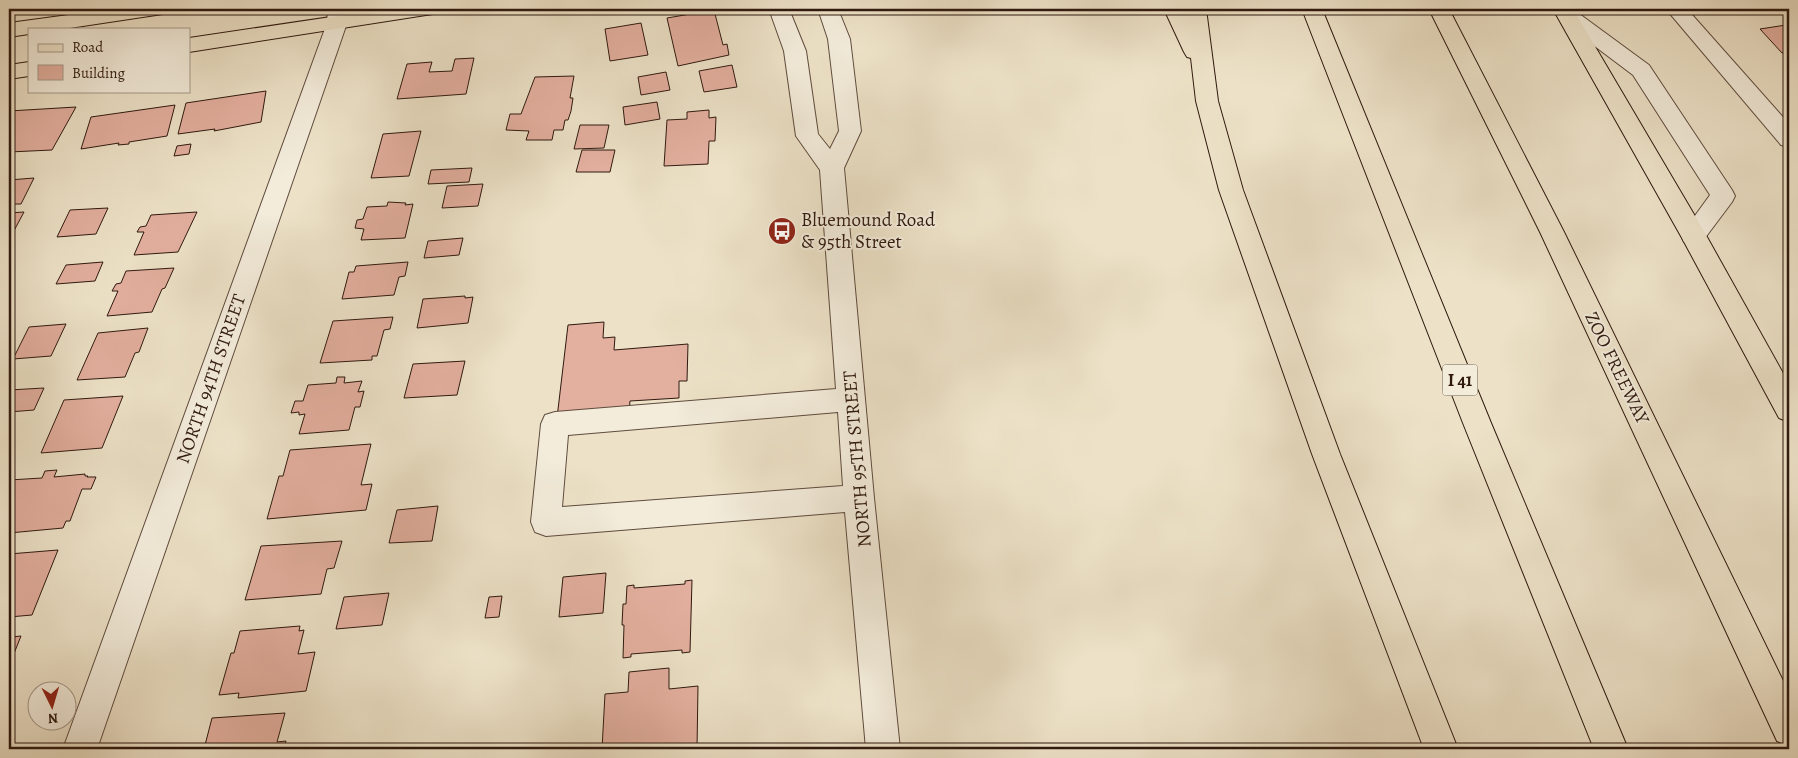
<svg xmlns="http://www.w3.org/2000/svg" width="1798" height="758" viewBox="0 0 1798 758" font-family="Alegreya,serif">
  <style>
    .building { fill: #e3af9f; stroke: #2f190f }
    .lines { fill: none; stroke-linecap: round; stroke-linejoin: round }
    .minor-casing { stroke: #5e4b3d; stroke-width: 2 }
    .major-casing { stroke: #2f190f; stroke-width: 2 }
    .highway-casing { stroke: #2f190f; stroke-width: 2 }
    .minor { fill: #f3ecdb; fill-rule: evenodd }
    .major { fill: #ede2c8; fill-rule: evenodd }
    .highway { fill: #ede2c8; fill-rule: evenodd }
    .labels { text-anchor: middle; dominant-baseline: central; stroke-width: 4; stroke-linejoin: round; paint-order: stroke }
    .shield { fill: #f3ecdb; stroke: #6a584c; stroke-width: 1 }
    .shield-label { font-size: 18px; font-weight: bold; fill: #2f190f }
    .poi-label { font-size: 19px; fill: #2f190f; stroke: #f3ecdb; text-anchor: start }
    .street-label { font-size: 19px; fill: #2f190f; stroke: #f3ecdb }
  </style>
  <rect width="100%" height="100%" fill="#ede2c8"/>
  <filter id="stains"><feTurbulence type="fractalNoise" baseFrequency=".004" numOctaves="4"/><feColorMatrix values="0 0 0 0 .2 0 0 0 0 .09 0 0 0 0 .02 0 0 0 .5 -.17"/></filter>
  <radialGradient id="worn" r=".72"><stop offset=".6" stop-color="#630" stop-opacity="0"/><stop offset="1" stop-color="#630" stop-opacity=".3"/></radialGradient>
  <g class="building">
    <path d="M714,10L723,45L727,44L729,55L678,66L667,18Z"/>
    <path d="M641,23L648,55L610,61L605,29Z"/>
    <path d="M1786,25L1789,26V53H1782L1760,29Z"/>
    <path d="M474,58L466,94L397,99L407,64L432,62L429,72L452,71L455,59Z"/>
    <path d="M732,65L737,87L704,92L699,71Z"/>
    <path d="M666,72L670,90L641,95L638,77Z"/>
    <path d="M574,76L570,98H573L571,111L568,120H565L563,130H554L552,140H526L529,131L506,130L510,114H521L535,77Z"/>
    <path d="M266,91L261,122L214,131L215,129L178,134L186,103Z"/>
    <path d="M657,102L660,119L625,125L623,107Z"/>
    <path d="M175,105L167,136L129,142V144L118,145L119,143L81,149L91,117Z"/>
    <path d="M76,107L52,150L9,152V111Z"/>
    <path d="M709,110V118L716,117L715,141H709L708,164L664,166L667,120L687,119V112Z"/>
    <path d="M580,125H609L604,148L574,149Z"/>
    <path d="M421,131L409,176L371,178L383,134Z"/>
    <path d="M191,144L189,154L174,156L177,146Z"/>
    <path d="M582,150H615L610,172H576Z"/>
    <path d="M472,168L469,182L428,184L431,170Z"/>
    <path d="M34,178L21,204H9V180Z"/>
    <path d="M483,184L478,206L442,208L447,186Z"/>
    <path d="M388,202L406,203L405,205L413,204L405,238L361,240L364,229L355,228L357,220L363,219L367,207L387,206Z"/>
    <path d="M108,208L96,234L57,237L70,210Z"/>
    <path d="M24,212L9,240V213Z"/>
    <path d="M197,212L178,252L134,255L144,232H137L140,227L146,226L151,215Z"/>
    <path d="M463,238L459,255L424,258L428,241Z"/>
    <path d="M103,262L95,281L56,284L66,265Z"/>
    <path d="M408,262L405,276L399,277L394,295L342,299L349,272H354L356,266Z"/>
    <path d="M174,268L165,288L162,289L152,312L107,316L118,291H112L116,284L121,283L126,271Z"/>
    <path d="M465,296V298L473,297L468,323L417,328L423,299Z"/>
    <path d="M393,317L390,329L384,330L377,356H372V360L320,363L333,321Z"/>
    <path d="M604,322L603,338L615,337L614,350L688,344L687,381H679V398L630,401L629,413L557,418L568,325Z"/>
    <path d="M66,324L51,356L13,359L29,327Z"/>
    <path d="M148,328L139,352L135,353L125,377L77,380L98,333Z"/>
    <path d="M465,361L457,395L404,398L413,364Z"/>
    <path d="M337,377H345L344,383L362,381L358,392L364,391L360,407H355L349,430L299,434L305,414L299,415V412L291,413L295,401H303L308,385L336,383Z"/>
    <path d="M44,388L34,410L9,412V390Z"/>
    <path d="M123,396L102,448L41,453L64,400Z"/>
    <path d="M371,444L361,485L372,484L366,510L267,519L279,476H283L290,450Z"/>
    <path d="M57,470L54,477L85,474V476H88L87,477H96L91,489H82L70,521H66L63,528L9,533V480L42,478L45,471Z"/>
    <path d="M438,506L432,541L389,543L397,510Z"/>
    <path d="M342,541L334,568L327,569L321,594L245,600L261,546Z"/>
    <path d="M58,550L32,615L9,617V554Z"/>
    <path d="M606,573L603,613L559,617L563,577Z"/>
    <path d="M692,580L690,652L682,653V650L631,654V657L623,658L624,625H622L623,604H626L627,586L634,585V588L685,584V581Z"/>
    <path d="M389,593L382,625L336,629L344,597Z"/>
    <path d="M502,596L499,617L485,618L489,597Z"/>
    <path d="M300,626L299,631L304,630L298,654L315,652L306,691L238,698L239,693L219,695L231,653H234L240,631Z"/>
    <path d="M21,636L9,666V640L11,637Z"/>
    <path d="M669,668V689L698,686L697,749H602L605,694L628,692L629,672Z"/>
    <path d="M285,713L277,742L286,741L284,749H204L212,718Z"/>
  </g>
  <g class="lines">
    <defs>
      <g id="minor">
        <path d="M328,9H348L347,23L97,749H63L327,23Z"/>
        <path d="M769,9H789L806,51L818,134L830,149L839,131L828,39L818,9H838L850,39L861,131L844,168L874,498L900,749H866L845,512L546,536L535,532L531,522L541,424L545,415L555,412L836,389L820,170L796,136L784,51ZM838,412L843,486L562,507L568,435Z"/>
        <path d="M1568,9L1574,10L1649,65L1732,190L1735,196L1732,202L1702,242L1693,244L1684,242L1681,235L1710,195L1633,75L1560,20L1557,15L1560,10Z"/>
        <path d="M1666,9H1687L1789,124V147L1781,145Z"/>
      </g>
      <g id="major">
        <path d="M113,9H166L163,14L156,15L63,29H29V34L9,37V23Z"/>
        <path d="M385,9H436L433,14L426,15L189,52V38Z"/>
        <path d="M29,62V76L9,79V65Z"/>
      </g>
      <g id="highway">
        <path d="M1164,9H1184L1186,13V9H1206L1218,101L1243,190L1340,454L1458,749H1424L1312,454L1219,190L1196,101L1191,58L1187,57L1184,52Z"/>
        <path d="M1302,9H1322L1491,423L1628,749H1594L1463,423Z"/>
        <path d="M1429,9H1449L1564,232L1789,693V746L1777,741L1540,232Z"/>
        <path d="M1553,9H1573L1702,228L1789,384V422L1779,418L1682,238Z"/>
      </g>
    </defs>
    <use href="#minor" class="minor-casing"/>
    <use href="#major" class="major-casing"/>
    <use href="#highway" class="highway-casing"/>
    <use href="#minor" class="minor"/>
    <use href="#major" class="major"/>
    <use href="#highway" class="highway"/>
  </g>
  <defs>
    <symbol id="bus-disc" viewBox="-11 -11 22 22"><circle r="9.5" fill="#8f2418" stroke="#f3ecdb"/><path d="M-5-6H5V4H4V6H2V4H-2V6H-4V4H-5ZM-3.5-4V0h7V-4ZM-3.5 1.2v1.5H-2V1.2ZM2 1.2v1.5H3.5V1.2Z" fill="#fff"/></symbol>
  </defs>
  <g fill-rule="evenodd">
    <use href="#bus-disc" x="766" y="215" width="32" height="32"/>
  </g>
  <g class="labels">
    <rect class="shield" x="1442.5" y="364.5" width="35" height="31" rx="4"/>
    <g class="shield-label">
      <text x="1460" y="380">I 41</text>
    </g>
    <g class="poi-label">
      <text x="801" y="220">Bluemound Road<tspan x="801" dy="22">&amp; 95th Street</tspan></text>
    </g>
    <g class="street-label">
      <text transform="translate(1617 368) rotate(64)">ZOO FREEWAY</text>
      <text transform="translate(211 379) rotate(-71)">NORTH 94TH STREET</text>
      <text transform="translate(857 459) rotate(-95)">NORTH 95TH STREET</text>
    </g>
  </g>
  <rect width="1798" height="758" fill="none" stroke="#ede2c8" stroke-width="30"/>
  <rect x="10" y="10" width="1778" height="738" fill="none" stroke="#2f190f" stroke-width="2.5"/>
  <rect x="15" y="15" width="1768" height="728" fill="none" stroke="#2f190f"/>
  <rect x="28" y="28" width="162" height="65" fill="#f3ecdb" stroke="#a59889"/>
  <rect x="38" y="44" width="25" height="8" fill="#ede2c8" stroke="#a59889"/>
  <text x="72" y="52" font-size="15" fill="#2f190f">Road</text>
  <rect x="38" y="65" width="25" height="15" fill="#e3af9f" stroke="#a59889"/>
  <text x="72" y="78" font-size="15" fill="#2f190f">Building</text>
  <g transform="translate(52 706) rotate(175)"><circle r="24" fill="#f3ecdb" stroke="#a59889"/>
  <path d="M0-4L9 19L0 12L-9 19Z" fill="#8f2418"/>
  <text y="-8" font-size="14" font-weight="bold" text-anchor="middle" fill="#2f190f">N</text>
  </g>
  <rect width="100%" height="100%" filter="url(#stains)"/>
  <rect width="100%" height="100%" fill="url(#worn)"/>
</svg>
